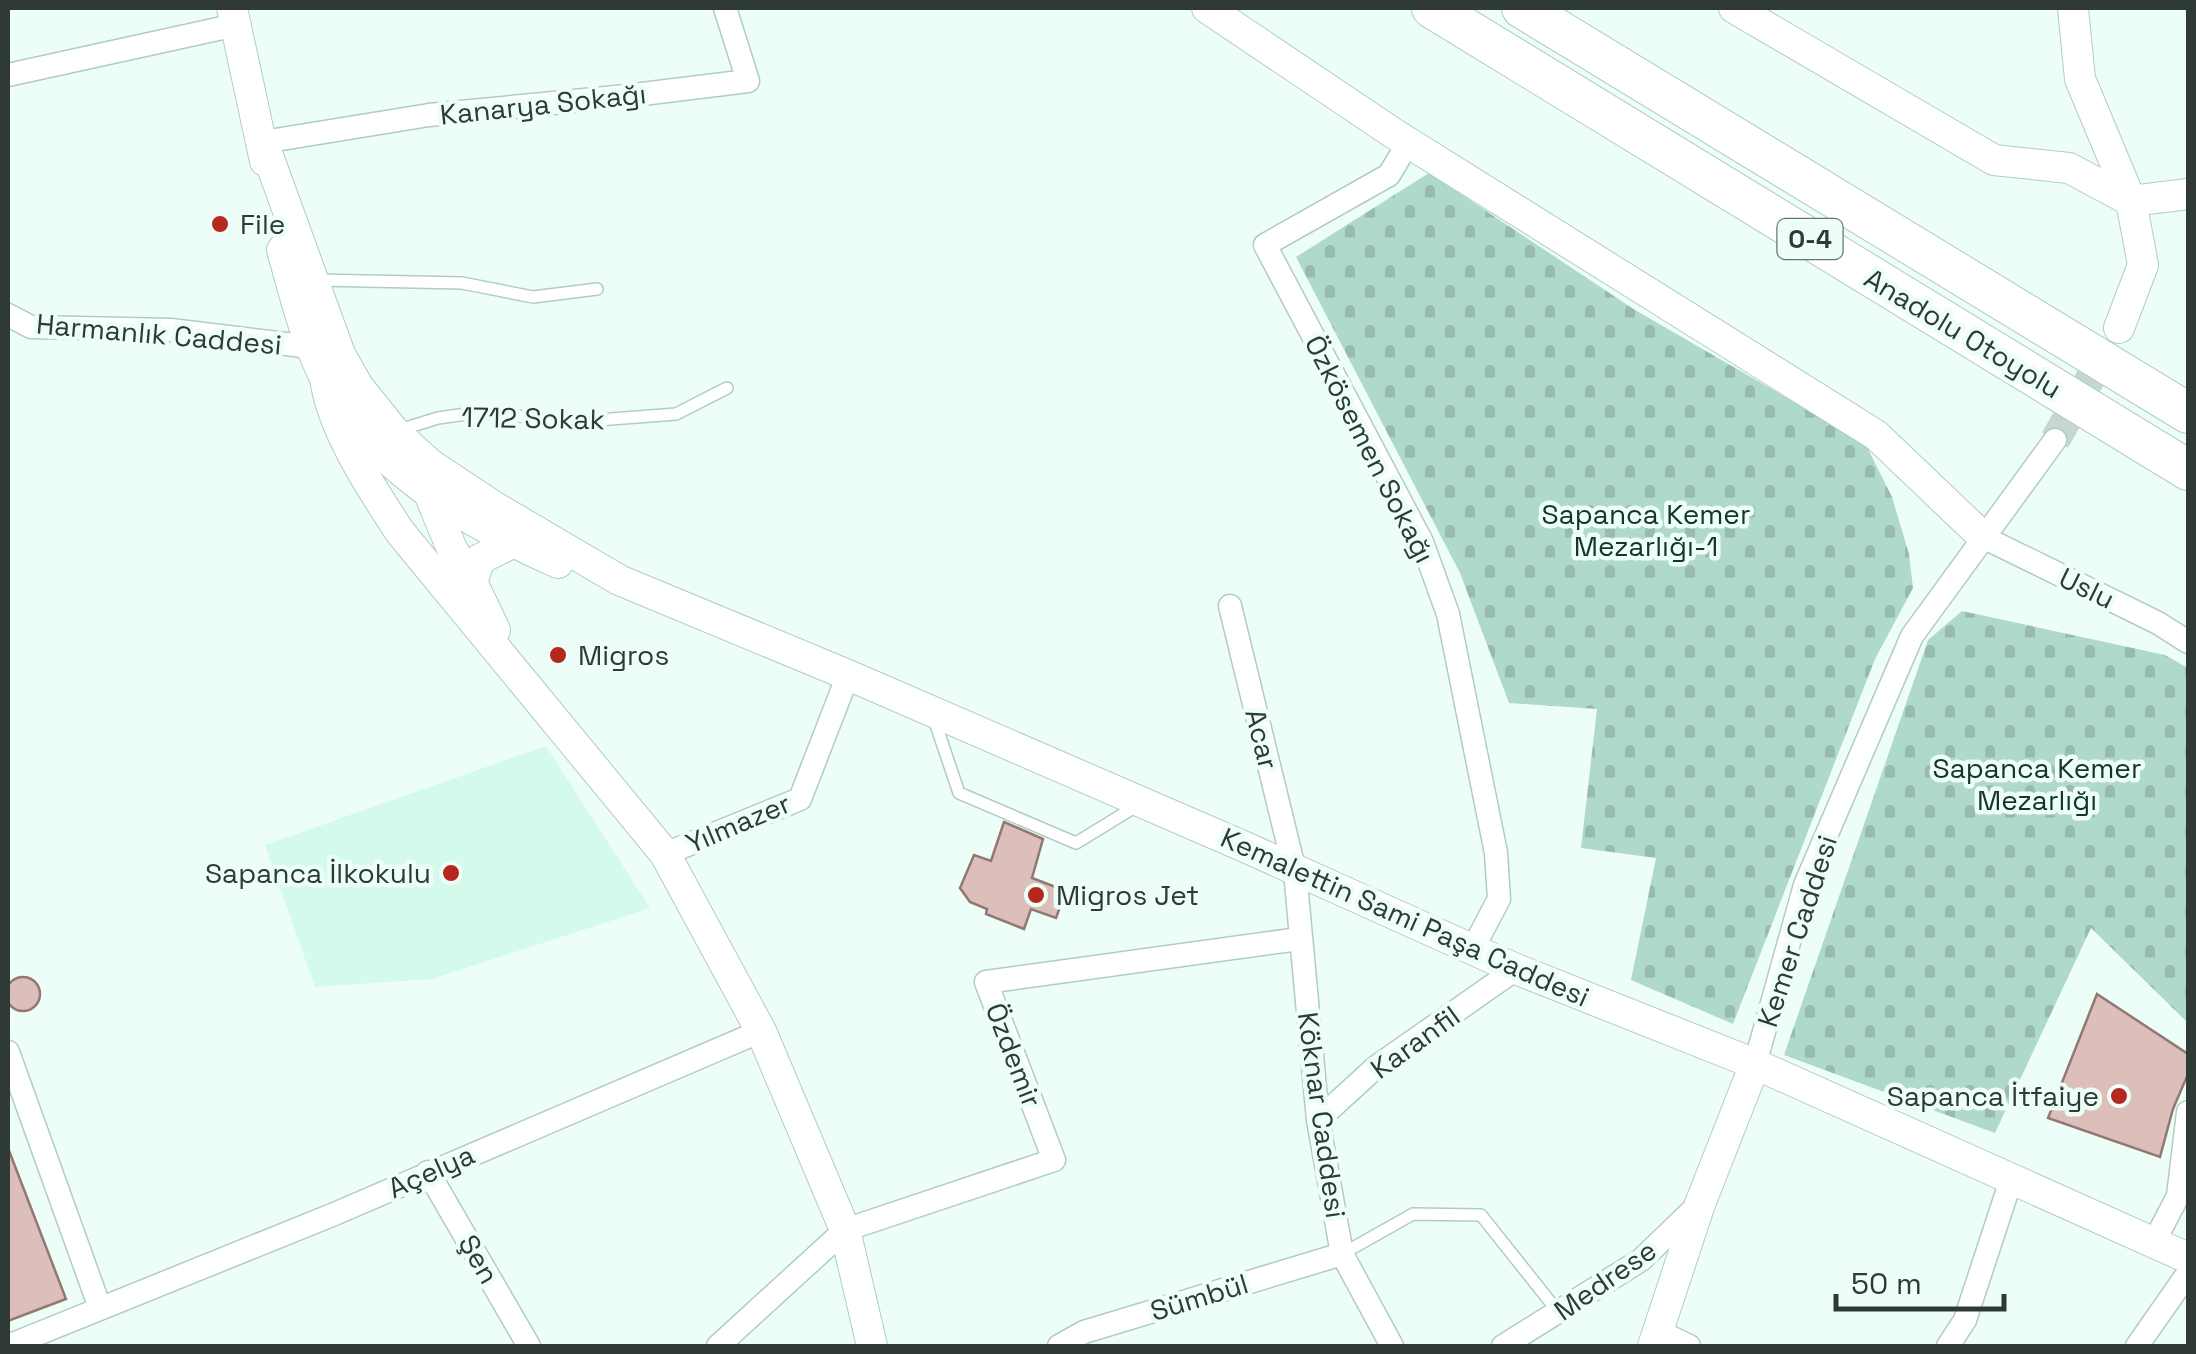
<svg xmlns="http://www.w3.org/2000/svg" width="2196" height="1354" viewBox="0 0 2196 1354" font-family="'Space Grotesk',sans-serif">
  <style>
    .built { fill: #d3faeb }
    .cemetery { fill: url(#cemetery-stones) }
    .building { fill: #dcbfba; stroke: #927773; stroke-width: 2.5 }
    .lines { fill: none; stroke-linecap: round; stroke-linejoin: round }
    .secondary-tunnel { stroke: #c6d7d0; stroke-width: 30; stroke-dasharray: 30 15; stroke-linecap: butt }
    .lane-casing { stroke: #b1cdc2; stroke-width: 14 }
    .street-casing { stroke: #b1cdc2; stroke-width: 25 }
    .secondary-casing { stroke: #b1cdc2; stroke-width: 32 }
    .highway-casing { stroke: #b1cdc2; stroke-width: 42 }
    .lane { stroke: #fff; stroke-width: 11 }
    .street { stroke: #fff; stroke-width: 22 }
    .secondary { stroke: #fff; stroke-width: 30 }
    .highway { stroke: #fff; stroke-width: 40 }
    .poi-dot { fill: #b6271f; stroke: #ecfef7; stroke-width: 4 }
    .labels { text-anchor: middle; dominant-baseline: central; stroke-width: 9; stroke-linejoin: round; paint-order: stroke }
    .shield { fill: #ecfef7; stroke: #687570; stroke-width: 2.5 }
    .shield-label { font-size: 25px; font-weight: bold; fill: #2f3a36 }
    .street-label { font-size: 28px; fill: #2f3a36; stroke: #ecfef7 }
    .poi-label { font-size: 28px; fill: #2f3a36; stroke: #ecfef7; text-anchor: start }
    .park-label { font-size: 28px; fill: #13352b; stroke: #ecfef7 }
  </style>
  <defs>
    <pattern id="cemetery-stones" width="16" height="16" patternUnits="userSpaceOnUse" patternTransform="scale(2.5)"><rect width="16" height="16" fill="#afd9ca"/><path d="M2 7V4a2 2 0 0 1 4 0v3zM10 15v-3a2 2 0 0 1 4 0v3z" fill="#97bbae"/></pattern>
  </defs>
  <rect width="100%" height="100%" fill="#ecfef7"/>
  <path class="built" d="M546,746L650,908L432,979L315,987L265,845Z"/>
  <g class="cemetery">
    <path d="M1429,173L1635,310L1865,443L1892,497L1909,554L1913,588L1875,659L1733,1024L1631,980L1656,858L1581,848L1597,709L1509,703L1460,573L1296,257Z"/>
    <path d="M1962,611L2165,655L2188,668V1023L2091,928L1995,1133L1784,1055L1928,640Z"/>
  </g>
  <g class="building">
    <path d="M1004,822L1043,839L1032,878L1066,891L1056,918L1031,909L1024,929L986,914L987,909L970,902L960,888L974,855L991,861Z"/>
    <circle cx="23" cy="994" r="17"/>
    <path d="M2097,994L2188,1054V1074L2173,1109L2160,1157L2048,1118Z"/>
    <path d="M8,1148L66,1299L8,1321Z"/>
  </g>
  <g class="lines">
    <path class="secondary-tunnel" d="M2055,440L2111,342"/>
    <defs>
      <g id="lane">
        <path d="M318,280L462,283L533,297L597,289"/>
        <path d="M396,431L438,418L480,412L572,422L676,414L727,388"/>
        <path d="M933,716L959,793L1076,843L1138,805"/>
        <path d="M1342,1254L1413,1214L1481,1215L1559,1313"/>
      </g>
      <g id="street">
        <path d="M8,75L236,25"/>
        <path d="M263,142L429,115L626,96L748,81L725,8"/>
        <path d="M1408,143L1389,175L1265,245L1422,542L1448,614L1496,853L1499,899L1472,950"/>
        <path d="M8,315L31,327L171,330L311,347"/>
        <path d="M1983,537L2158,623L2188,642"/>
        <path d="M1230,606L1295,872L1318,1120L1342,1254L1392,1346"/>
        <path d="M665,854L800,799L848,675"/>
        <path d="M8,1052L100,1308"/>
        <path d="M1755,1064L1805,885L1912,636L2055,440"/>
        <path d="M1318,1120L1376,1067L1516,969"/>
        <path d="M428,1172L529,1346"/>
        <path d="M2155,1240L2178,1196L2188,1112"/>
        <path d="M1658,1331L1689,1346"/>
        <path d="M8,1346L332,1215L761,1031"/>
        <path d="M718,1346L845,1230L1054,1160L986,982L1299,939"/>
        <path d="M1059,1346L1084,1332L1342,1254"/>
        <path d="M1503,1346L1641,1260L1697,1206"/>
        <path d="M1948,1346L1965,1320L2012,1177"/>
        <path d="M2137,1346L2188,1273"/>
      </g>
      <g id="secondary">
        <path d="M232,8L265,161"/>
        <path d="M1207,8L1393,133L1876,435L1983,537"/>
        <path d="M1734,8L1994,160L2069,168L2131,201L2188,194"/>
        <path d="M2073,8L2080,79L2131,201L2143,265L2119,328"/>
        <path d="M263,142L340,354L358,386L394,431L430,464L495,507L619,580L848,675L1245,847L1516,969L1755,1064L2188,1258"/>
        <path d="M282,250C294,292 304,335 323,374C370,469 466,522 558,563"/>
        <path d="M325,378C332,430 372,489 400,532L665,854L761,1031L845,1230L872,1346"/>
        <path d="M428,491L452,549L472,582"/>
        <path d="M495,630L472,582L480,559L512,543"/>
        <path d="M1653,1346L1700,1204L1755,1064"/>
      </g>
      <g id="highway">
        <path d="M1432,8L2188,470"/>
        <path d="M1522,8L2188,413"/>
      </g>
    </defs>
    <use href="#lane" class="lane-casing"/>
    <use href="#street" class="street-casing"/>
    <use href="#secondary" class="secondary-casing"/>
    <use href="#highway" class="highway-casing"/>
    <use href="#lane" class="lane"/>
    <use href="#street" class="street"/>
    <use href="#secondary" class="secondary"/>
    <use href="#highway" class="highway"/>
  </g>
  <g class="poi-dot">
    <circle cx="220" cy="224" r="10"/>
    <circle cx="558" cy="655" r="10"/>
    <circle cx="451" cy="873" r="10"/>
    <circle cx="1036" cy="895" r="10"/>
    <circle cx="2119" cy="1096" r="10"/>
  </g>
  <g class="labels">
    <rect class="shield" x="1777.5" y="219" width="65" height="40" rx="8"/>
    <g class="shield-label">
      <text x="1810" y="239">O-4</text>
    </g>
    <g class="street-label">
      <text transform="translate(543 104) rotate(-6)">Kanarya Sokağı</text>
      <text transform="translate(1963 333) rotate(31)">Anadolu Otoyolu</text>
      <text transform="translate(159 334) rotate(5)">Harmanlık Caddesi</text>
      <text transform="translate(533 418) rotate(1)">1712 Sokak</text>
      <text transform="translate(1370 449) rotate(63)">Özkösemen Sokağı</text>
      <text transform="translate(2087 588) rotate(26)">Uslu</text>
      <text transform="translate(1262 739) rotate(76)">Acar</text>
      <text transform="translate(738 823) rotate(-23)">Yılmazer</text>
      <text transform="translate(1405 917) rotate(24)">Kemalettin Sami Paşa Caddesi</text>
      <text transform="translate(1797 931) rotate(-72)">Kemer Caddesi</text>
      <text transform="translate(1415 1042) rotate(-36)">Karanfil</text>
      <text transform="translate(1014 1055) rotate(69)">Özdemir</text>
      <text transform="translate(1322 1115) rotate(82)">Köknar Caddesi</text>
      <text transform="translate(431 1171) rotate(-24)">Açelya</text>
      <text transform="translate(479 1259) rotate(60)">Şen</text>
      <text transform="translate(1605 1280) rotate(-35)">Medrese</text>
      <text transform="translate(1199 1297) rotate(-17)">Sümbül</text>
    </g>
    <g class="poi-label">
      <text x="240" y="224">File</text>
      <text x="578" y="655">Migros</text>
      <text x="431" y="873" text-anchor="end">Sapanca İlkokulu</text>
      <text x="1056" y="895">Migros Jet</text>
      <text x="2099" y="1096" text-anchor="end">Sapanca İtfaiye</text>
    </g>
    <g class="park-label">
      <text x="1646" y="514">Sapanca Kemer<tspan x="1646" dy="32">Mezarlığı-1</tspan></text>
      <text x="2037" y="768">Sapanca Kemer<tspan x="2037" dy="32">Mezarlığı</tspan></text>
    </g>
  </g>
  <rect width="2196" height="1354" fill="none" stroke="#2f3a36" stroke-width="20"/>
  <path d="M1836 1294v15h168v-15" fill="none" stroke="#2f3a36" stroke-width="5"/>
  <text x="1851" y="1294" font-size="30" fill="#2f3a36" stroke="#ecfef7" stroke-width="8" paint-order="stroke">50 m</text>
</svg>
